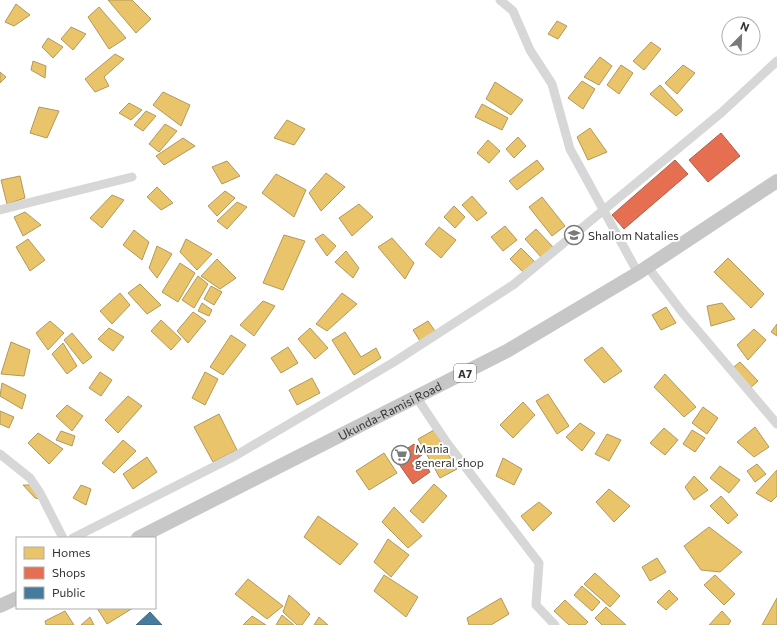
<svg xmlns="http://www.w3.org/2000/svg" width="777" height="625" viewBox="0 0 777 625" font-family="Commissioner,sans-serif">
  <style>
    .homes { fill: #e9c46a; stroke: #b2985a }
    .shops { fill: #e76f51; stroke: #b15d48 }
    .public { fill: #457b9d; stroke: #40657d }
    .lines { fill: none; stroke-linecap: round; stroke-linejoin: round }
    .minor { stroke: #d7d7d7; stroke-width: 9 }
    .trunk { stroke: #c7c7c7; stroke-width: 14 }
    .labels { text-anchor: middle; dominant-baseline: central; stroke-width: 4; stroke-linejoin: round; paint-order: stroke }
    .shield { fill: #fff; stroke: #707070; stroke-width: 1 }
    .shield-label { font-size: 11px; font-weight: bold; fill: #333 }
    .poi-label { font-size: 12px; fill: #333; stroke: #fff; text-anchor: start }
    .street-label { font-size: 12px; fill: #333; stroke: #fff }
  </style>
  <rect width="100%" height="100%" fill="#fff"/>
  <g class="homes">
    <path d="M108,0H132L151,19L136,33Z"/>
    <path d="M16,4L30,15L14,26L5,22Z"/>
    <path d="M99,7L126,38L109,49L88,17Z"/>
    <path d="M557,21L567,26L558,39L548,34Z"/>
    <path d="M71,27L86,34L73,50L61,39Z"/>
    <path d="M48,38L63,47L53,58L42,47Z"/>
    <path d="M651,42L661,49L644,70L633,61Z"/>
    <path d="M115,54L124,59L104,77L109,86L95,92L85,79Z"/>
    <path d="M600,57L612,66L599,85L584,77Z"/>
    <path d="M33,61L46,66L45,78L31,70Z"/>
    <path d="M621,65L633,73L619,94L607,85Z"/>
    <path d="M683,65L695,73L677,94L665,83Z"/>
    <path d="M0,72L6,77L0,83Z"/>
    <path d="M582,81L595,89L583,109L568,98Z"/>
    <path d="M495,82L523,100L511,115L486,99Z"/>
    <path d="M660,85L683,110L676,116L650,94Z"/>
    <path d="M163,92L190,105L181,126L153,105Z"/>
    <path d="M129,103L142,110L131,120L119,113Z"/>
    <path d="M482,104L508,118L502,130L475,117Z"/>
    <path d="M39,107L59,111L47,138L30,133Z"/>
    <path d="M146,111L156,116L143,131L134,125Z"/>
    <path d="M287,120L305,129L294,145L274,138Z"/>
    <path d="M165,124L177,131L159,152L149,144Z"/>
    <path d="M590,128L607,152L588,160L577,137Z"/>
    <path d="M518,137L526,146L514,158L506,149Z"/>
    <path d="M183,138L195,146L164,165L156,156Z"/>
    <path d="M488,140L500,151L489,163L477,153Z"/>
    <path d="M537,160L544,169L517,190L509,181Z"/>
    <path d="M227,161L240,176L222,184L212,167Z"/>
    <path d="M326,173L345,187L321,211L309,193Z"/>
    <path d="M276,174L306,190L294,217L262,193Z"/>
    <path d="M20,176L25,198L7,204L1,180Z"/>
    <path d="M157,187L173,203L161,210L147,197Z"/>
    <path d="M225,191L235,198L217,216L208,206Z"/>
    <path d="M112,195L124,200L102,228L90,218Z"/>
    <path d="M472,196L487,213L477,221L462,205Z"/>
    <path d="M542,197L565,226L552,236L529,207Z"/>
    <path d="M237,202L247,207L227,229L217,221Z"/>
    <path d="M359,204L373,217L352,236L339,218Z"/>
    <path d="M454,206L465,217L455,228L444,217Z"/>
    <path d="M25,212L41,225L23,236L14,217Z"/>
    <path d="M505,226L517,240L503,251L491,237Z"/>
    <path d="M439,227L456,240L441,258L425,244Z"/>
    <path d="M536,229L553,247L542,258L525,239Z"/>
    <path d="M134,230L149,242L142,260L123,245Z"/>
    <path d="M323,234L336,246L327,256L315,239Z"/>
    <path d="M284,235L305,241L283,290L263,283Z"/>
    <path d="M392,238L414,263L405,279L378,247Z"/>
    <path d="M28,239L45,260L30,271L16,247Z"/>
    <path d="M186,239L212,254L197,270L180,252Z"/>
    <path d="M157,246L172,254L157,278L149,268Z"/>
    <path d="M521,248L535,262L524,273L510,259Z"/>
    <path d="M346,251L359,268L353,278L335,262Z"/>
    <path d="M728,258L764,294L751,308L714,272Z"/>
    <path d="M217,259L236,278L220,289L201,276Z"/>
    <path d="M180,263L195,273L178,302L162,292Z"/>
    <path d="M198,276L208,284L194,308L182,300Z"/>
    <path d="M140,284L161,305L147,314L128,293Z"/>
    <path d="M211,286L222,292L214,305L204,299Z"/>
    <path d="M120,293L130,305L112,324L100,311Z"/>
    <path d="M342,293L357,304L327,331L316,324Z"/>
    <path d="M263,301L275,306L254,336L240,325Z"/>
    <path d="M202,303L212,310L209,316L198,311Z"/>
    <path d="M722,303L735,319L711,326L707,306Z"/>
    <path d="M666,307L676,323L661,330L652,315Z"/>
    <path d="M193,312L206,321L188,343L177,331Z"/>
    <path d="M161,320L181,339L171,350L151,331Z"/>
    <path d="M50,321L64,333L48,350L36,333Z"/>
    <path d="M428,321L435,331L420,341L413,330Z"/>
    <path d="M777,324V336L771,332Z"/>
    <path d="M109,328L124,337L113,351L98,339Z"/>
    <path d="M310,328L328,348L315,359L298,339Z"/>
    <path d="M754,329L766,340L748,360L737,345Z"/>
    <path d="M345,332L361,357L376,348L381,358L354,375L332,340Z"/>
    <path d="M72,333L92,357L83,364L64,340Z"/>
    <path d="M231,335L246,345L223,375L210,367Z"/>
    <path d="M11,342L30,350L24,376L1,374Z"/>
    <path d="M63,343L77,366L67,374L52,354Z"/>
    <path d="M288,347L298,363L281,373L271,358Z"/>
    <path d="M602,347L622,371L604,383L584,360Z"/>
    <path d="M740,362L758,381L748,390L730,370Z"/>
    <path d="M100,372L112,380L101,396L89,388Z"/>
    <path d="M205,372L218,379L205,405L192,398Z"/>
    <path d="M665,374L696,407L684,417L654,387Z"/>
    <path d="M312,378L320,393L297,405L289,390Z"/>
    <path d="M2,383L26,395L22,409L0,396Z"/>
    <path d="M548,394L569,426L557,434L536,401Z"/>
    <path d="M128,396L142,406L118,433L105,420Z"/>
    <path d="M523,402L535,415L513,438L500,425Z"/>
    <path d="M67,405L83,416L72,431L56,416Z"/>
    <path d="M703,407L718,418L707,434L692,423Z"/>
    <path d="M0,411L14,417L9,428L0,424Z"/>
    <path d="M219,414L237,450L213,462L194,427Z"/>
    <path d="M580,423L595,433L582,451L566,437Z"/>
    <path d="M755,427L769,447L754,457L737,442Z"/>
    <path d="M664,428L678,440L665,455L650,443Z"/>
    <path d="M434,430L457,469L440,478L418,439Z"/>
    <path d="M692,430L705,438L695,452L683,444Z"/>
    <path d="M61,431L75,436L72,446L56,440Z"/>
    <path d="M38,433L63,449L49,464L28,443Z"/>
    <path d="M607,434L621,440L609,461L595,454Z"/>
    <path d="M123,440L136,451L114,473L102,463Z"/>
    <path d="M384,453L397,473L369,490L356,471Z"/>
    <path d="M147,457L157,472L133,489L123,474Z"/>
    <path d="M503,458L522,469L514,485L496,476Z"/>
    <path d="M757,464L766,474L755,482L747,471Z"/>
    <path d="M720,466L740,480L729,493L710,478Z"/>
    <path d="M777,470V496L771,502L756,493Z"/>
    <path d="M694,476L708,490L694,500L685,487Z"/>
    <path d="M434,484L447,496L423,523L410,511Z"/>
    <path d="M23,485H33L40,499L35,498Z"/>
    <path d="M81,485L91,489L86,505L73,498Z"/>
    <path d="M609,489L630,506L614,522L596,502Z"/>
    <path d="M721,496L738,515L728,524L710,506Z"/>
    <path d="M539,502L552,513L533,531L521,516Z"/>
    <path d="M394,507L422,536L408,548L382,522Z"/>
    <path d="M318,516L358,544L340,565L304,537Z"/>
    <path d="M709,527L742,552L720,572L701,570L684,546Z"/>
    <path d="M388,539L409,555L391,577L374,562Z"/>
    <path d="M657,558L666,572L650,581L642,567Z"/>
    <path d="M595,573L620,596L610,607L584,584Z"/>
    <path d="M384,575L418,597L406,617L374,591Z"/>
    <path d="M715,575L735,594L724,605L704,585Z"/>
    <path d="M248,579L283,606L267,619L235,594Z"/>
    <path d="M582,586L600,602L592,611L574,595Z"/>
    <path d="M669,590L678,599L666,610L657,602Z"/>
    <path d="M289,595L310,614L302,625H297L283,612Z"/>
    <path d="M501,598L509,614L491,625H469L467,618Z"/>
    <path d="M777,598V625H762Z"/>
    <path d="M565,600L588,622L585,625H569L554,611Z"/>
    <path d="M606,607L626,625H602L595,618Z"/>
    <path d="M97,608H133L107,624Z"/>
    <path d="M65,611L74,625H46L45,621Z"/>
    <path d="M722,611L731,621L728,625H709Z"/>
    <path d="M282,615L294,625H276Z"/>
    <path d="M252,616L266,625H243Z"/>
    <path d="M90,617L94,625H81Z"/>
    <path d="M319,617L328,625H314Z"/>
  </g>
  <g class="shops">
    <path d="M721,133L740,156L708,182L689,160Z"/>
    <path d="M675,160L688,174L624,229L612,215Z"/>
    <path d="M414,444L422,455L411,463L417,471L426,465L430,472L413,484L394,457Z"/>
  </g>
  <path class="public" d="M150,612L162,625H136Z"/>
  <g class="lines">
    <g class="minor">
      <path d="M500,0L513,11L530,50L552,84L570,149L638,273"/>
      <path d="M0,210L132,177"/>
      <path d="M647,266L682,312L777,424"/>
      <path d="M417,398L447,443L539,563L536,605L555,625"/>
      <path d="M0,454L30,478L40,493L63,538"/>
      <path d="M73,538L235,456L394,362L513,285L721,113L777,61"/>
    </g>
    <g class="trunk">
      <path id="s1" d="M138,538L507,351L638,273L777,181"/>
      <path d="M0,606L17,598"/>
    </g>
  </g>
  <defs>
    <symbol id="school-ring" viewBox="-11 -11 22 22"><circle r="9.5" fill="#fff" stroke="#7a7a7a" stroke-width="1.5"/><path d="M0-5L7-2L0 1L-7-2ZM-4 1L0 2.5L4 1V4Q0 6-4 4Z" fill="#7a7a7a"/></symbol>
    <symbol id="supermarket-ring" viewBox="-11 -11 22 22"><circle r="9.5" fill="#fff" stroke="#7a7a7a" stroke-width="1.5"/><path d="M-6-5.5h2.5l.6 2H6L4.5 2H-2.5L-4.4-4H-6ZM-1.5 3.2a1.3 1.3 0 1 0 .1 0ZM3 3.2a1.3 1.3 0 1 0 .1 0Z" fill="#7a7a7a"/></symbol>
  </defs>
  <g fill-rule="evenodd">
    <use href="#school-ring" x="563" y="224" width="22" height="22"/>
    <use href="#supermarket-ring" x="390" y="444" width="22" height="22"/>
  </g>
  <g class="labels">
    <rect class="shield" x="454" y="364" width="22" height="18" rx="3"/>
    <g class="shield-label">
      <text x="465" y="373">A7</text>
    </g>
    <g class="poi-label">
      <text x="588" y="235">Shallom Natalies</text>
      <text x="415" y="448">Mania<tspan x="415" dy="14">general shop</tspan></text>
    </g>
    <g class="street-label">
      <text stroke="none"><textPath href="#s1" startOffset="282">Ukunda-Ramisi Road</textPath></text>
    </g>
  </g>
  <rect x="16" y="537" width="140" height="72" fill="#ffffff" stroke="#adadad"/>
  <rect x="24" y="547" width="20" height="12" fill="#e9c46a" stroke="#adadad"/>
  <text x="52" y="557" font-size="12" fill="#333333">Homes</text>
  <rect x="24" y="567" width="20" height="12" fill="#e76f51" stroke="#adadad"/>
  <text x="52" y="577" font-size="12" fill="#333333">Shops</text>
  <rect x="24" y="587" width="20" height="12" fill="#457b9d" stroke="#adadad"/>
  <text x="52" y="597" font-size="12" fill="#333333">Public</text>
  <g transform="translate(741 36) rotate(23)"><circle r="19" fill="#ffffff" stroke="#adadad"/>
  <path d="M0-3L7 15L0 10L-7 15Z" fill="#7a7a7a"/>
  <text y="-6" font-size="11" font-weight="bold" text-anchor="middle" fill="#333333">N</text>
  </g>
</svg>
